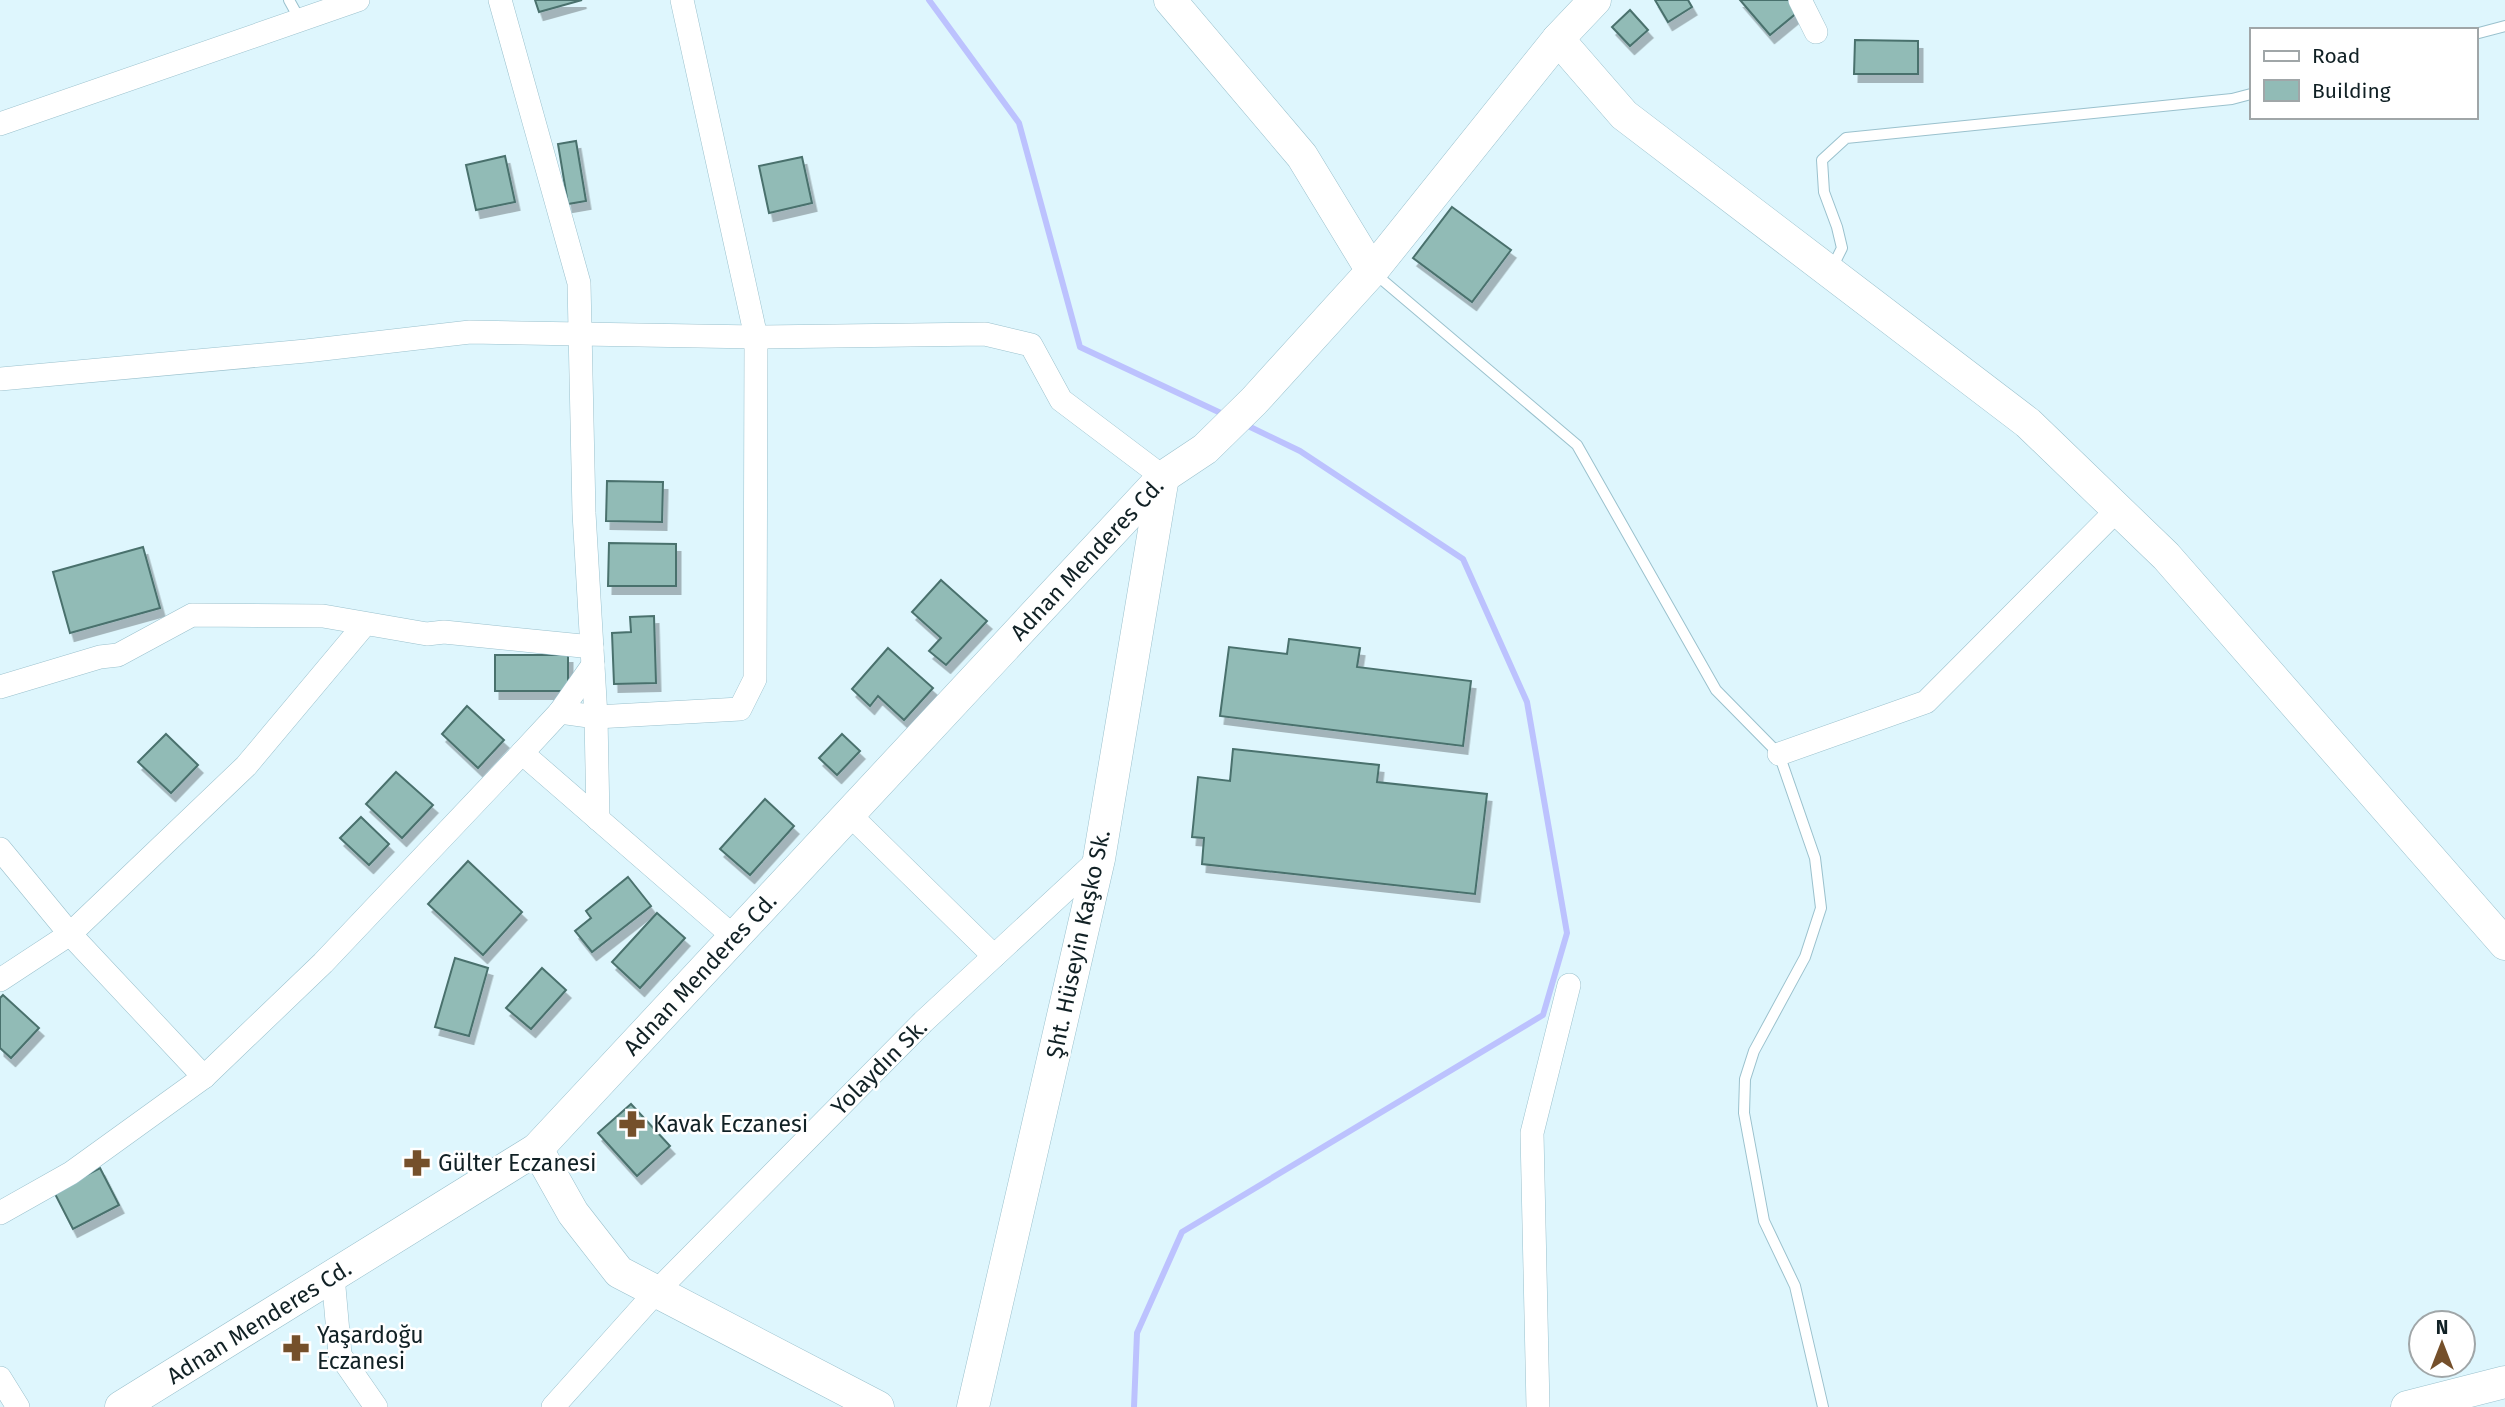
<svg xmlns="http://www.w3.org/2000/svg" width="2505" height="1407" viewBox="0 0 2505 1407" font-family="'Fira Sans',sans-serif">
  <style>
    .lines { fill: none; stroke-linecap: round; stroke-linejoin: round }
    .stream { stroke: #bcc2fe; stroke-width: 6 }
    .building { fill: #91bbb6; stroke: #4a716d; stroke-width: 2; filter: url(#shadow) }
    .lane-casing { stroke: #9ac1cd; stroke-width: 12 }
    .street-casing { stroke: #9ac1cd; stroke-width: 24 }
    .secondary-casing { stroke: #9ac1cd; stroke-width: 33 }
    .lane { stroke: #fff; stroke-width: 10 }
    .street { stroke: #fff; stroke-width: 23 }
    .secondary { stroke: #fff; stroke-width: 32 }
    .labels { text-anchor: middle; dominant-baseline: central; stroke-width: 5; stroke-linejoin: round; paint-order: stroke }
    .street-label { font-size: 23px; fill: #112125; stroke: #fff }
    .poi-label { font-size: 23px; fill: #112125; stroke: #fff; text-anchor: start }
  </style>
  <defs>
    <filter id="shadow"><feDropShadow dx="4.5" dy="8" stdDeviation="0" flood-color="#0004"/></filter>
  </defs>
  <rect width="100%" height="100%" fill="#def6fd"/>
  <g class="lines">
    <g class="stream">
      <path d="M929,0L1019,123L1080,347L1225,415"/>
      <path d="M1134,1407L1137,1333L1182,1232L1543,1015L1567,933L1527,702L1463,559L1300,451L1244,424"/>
    </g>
  </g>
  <g class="building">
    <path d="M535,0H582L539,12Z"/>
    <path d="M1655,0H1688L1692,7L1668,22Z"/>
    <path d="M1740,0H1790L1799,11L1770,35Z"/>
    <path d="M1630,10L1648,30L1630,46L1612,27Z"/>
    <path d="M1855,40L1918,41V74H1854Z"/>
    <path d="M576,141L586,201L568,204L558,144Z"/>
    <path d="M505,156L515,202L476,210L466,165Z"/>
    <path d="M802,157L812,203L769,213L759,166Z"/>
    <path d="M1452,207L1511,250L1472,302L1413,258Z"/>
    <path d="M607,481L663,482L662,522L606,521Z"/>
    <path d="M609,543L676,544V586H608Z"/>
    <path d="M143,547L160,608L70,633L53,572Z"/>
    <path d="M941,580L987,621L946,665L929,651L941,638L912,612Z"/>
    <path d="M654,616L656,683L614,684L612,633L631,632L630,617Z"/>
    <path d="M1289,639L1360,648L1357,667L1471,681L1463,746L1220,716L1229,647L1287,654Z"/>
    <path d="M888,648L933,688L904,720L878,696L870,706L852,689Z"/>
    <rect x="495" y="655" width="73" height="36"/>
    <path d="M467,706L504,740L478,768L442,734Z"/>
    <path d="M166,734L198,765L171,793L138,762Z"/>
    <path d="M842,734L860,751L837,775L819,758Z"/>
    <path d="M1233,749L1379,765L1377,782L1487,794L1475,894L1202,864L1204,838L1192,837L1198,777L1230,781Z"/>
    <path d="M396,772L433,805L402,838L366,804Z"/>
    <path d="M765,799L794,826L750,875L720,849Z"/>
    <path d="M361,817L389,844L369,865L340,838Z"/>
    <path d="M468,861L522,912L483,955L428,904Z"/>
    <path d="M628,877L651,906L592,952L575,931L591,918L586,911Z"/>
    <path d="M657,913L685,938L640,988L612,962Z"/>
    <path d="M455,958L488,968L469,1036L435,1027Z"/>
    <path d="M542,968L566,990L531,1029L506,1008Z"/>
    <path d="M3,995L39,1028L11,1058L0,1048V998Z"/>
    <path d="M631,1104L670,1146L637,1176L598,1133Z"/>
    <path d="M100,1168L119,1205L73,1229L54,1192Z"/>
  </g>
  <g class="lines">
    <defs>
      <g id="lane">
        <path d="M289,0L300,20"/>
        <path d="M2475,34L2505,26"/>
        <path d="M1832,268L1842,248L1837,227L1824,192L1822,160L1846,138L2232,99L2251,94"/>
        <path d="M1373,272L1577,445L1716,690L1779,754L1815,858L1821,908L1805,957L1754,1051L1745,1079L1744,1113L1764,1221L1795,1286L1823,1407"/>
      </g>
      <g id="street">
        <path d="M500,0L579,283L584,513L596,717L598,819"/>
        <path d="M1800,0L1816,32"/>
        <path d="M0,124L358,0"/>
        <path d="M0,379L306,351L470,332L756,337L985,334L1031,345L1061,400L1163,477"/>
        <path d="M0,687L100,657L118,655L192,615L323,616L427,634L444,632L592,647"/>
        <path d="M560,712L596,717L740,709L755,679L756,337L682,0"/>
        <path d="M522,753L734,937"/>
        <path d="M1779,754L1926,702L2118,509"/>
        <path d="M849,814L994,956"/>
        <path d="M0,849L70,934L204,1077"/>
        <path d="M0,980L70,934L246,766L365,624"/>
        <path d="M0,1213L71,1173L204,1077L323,963L522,753L560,712L593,665"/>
        <path d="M333,1276L340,1355L376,1407"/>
        <path d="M0,1378L18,1407"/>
        <path d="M553,1407L656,1292L923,1022L1099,859"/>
        <path d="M1538,1407L1532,1133L1569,985"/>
      </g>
      <g id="secondary">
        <path d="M1170,0L1302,156L1372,271"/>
        <path d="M1558,39L1624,115L2028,423L2166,556L2505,944"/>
        <path d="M537,1149L573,1213L619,1272L878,1407"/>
        <path d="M121,1407L537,1149L1163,477L1205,449L1254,401L1372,271L1558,39L1595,0"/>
        <path d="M973,1407L1099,859L1163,477"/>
        <path d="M2407,1407L2505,1382"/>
      </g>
    </defs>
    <use href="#lane" class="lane-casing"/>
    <use href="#street" class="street-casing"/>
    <use href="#secondary" class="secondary-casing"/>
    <use href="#lane" class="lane"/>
    <use href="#street" class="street"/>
    <use href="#secondary" class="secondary"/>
  </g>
  <defs>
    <symbol id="pharmacy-bare" viewBox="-9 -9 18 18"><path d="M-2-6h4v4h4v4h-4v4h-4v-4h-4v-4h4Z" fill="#75502b" stroke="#fff" stroke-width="2.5" paint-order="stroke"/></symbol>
  </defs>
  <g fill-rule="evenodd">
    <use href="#pharmacy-bare" x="613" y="1105" width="38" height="38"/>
    <use href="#pharmacy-bare" x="398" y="1144" width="38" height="38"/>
    <use href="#pharmacy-bare" x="277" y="1329" width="38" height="38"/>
  </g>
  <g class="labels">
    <g class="street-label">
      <text transform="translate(1087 559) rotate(-47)">Adnan Menderes Cd.</text>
      <text transform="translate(1078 944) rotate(-78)">Şht. Hüseyin Kaşko Sk.</text>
      <text transform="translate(700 974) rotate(-47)">Adnan Menderes Cd.</text>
      <text transform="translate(879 1067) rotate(-45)">Yolaydın Sk.</text>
      <text transform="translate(259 1322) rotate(-32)">Adnan Menderes Cd.</text>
    </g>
    <g class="poi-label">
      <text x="653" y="1124">Kavak Eczanesi</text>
      <text x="438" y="1163">Gülter Eczanesi</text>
      <text x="317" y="1335">Yaşardoğu<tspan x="317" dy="26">Eczanesi</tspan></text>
    </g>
  </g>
  <rect x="2250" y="28" width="228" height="91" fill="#ffffff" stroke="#a0a6a8" stroke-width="2"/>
  <rect x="2264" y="51" width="35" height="10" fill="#ffffff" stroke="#a0a6a8" stroke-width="2"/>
  <text x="2312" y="63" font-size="21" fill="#112125">Road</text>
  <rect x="2264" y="80" width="35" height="21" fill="#91bbb6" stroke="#a0a6a8" stroke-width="2"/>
  <text x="2312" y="98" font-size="21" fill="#112125">Building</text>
  <g transform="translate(2442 1344)"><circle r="33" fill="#ffffff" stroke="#a0a6a8" stroke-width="2"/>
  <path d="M0-5L12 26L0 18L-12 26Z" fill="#75502b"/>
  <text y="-10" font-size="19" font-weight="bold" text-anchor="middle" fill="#112125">N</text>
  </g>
</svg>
